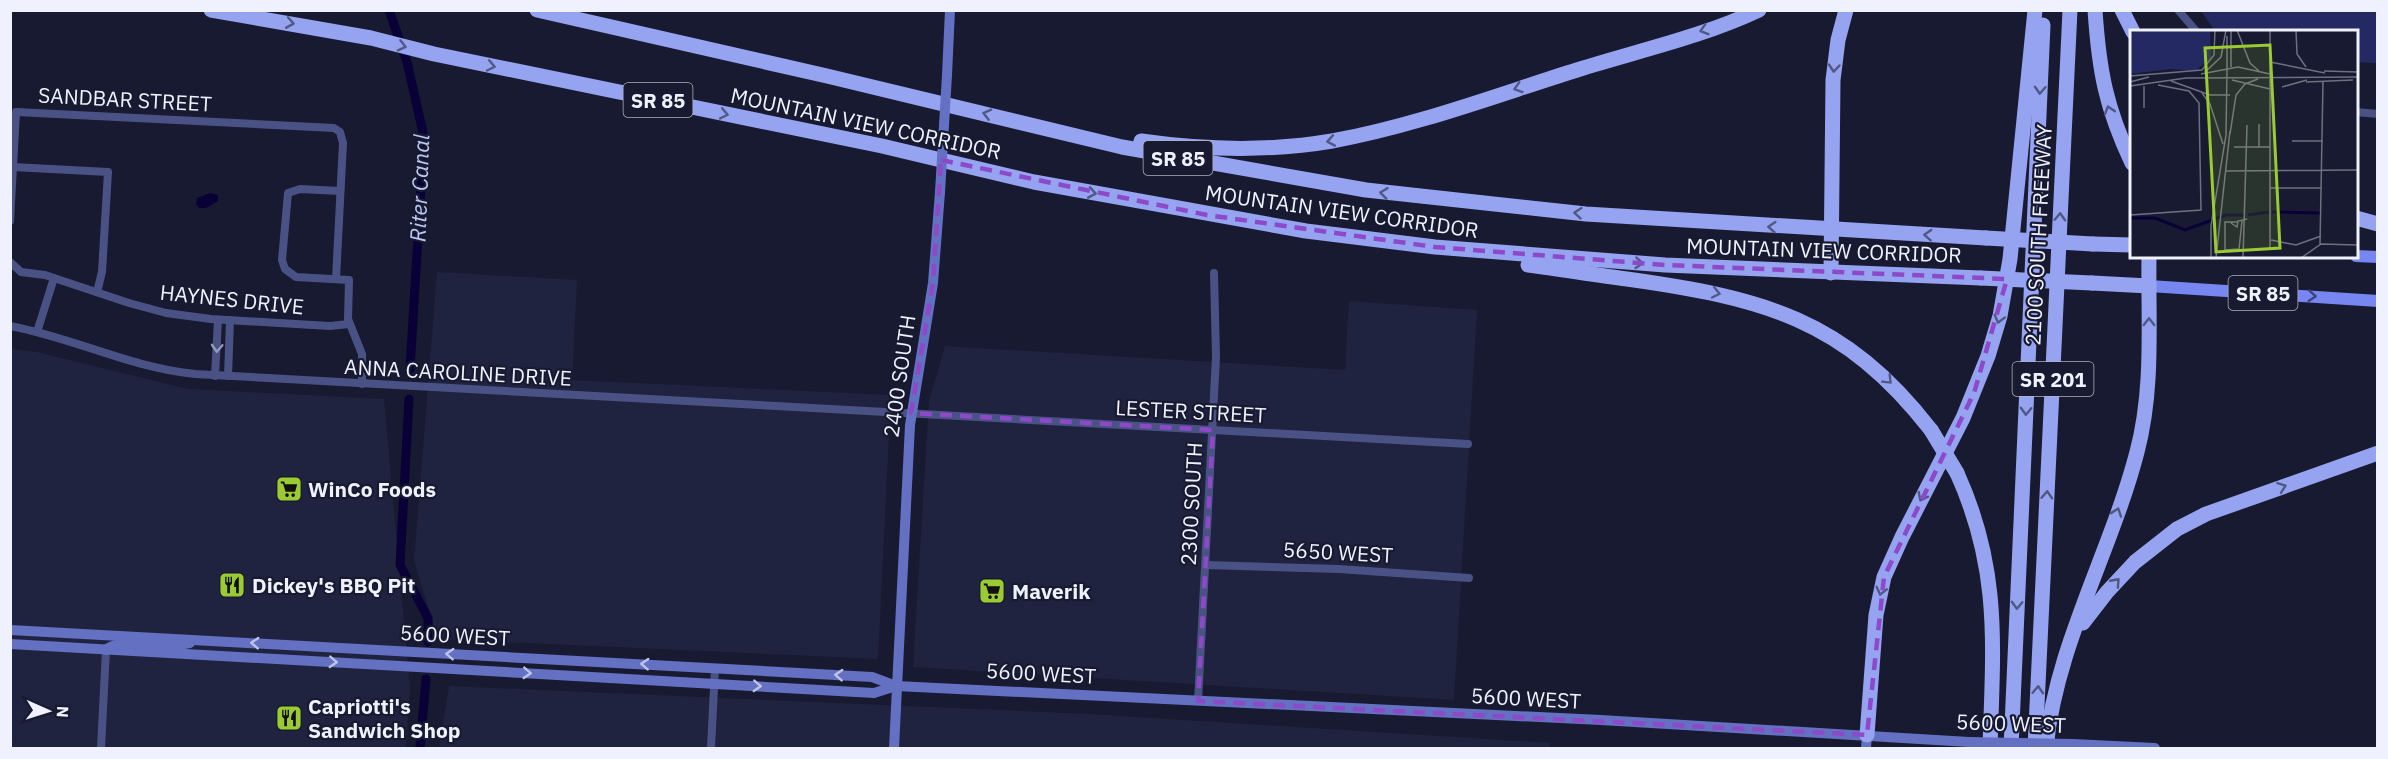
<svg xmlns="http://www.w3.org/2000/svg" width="2388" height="759" viewBox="0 0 2388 759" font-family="'IBM Plex Sans',sans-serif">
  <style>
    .built { fill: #1f233f }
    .green { fill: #242863 }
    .water { fill: #080037 }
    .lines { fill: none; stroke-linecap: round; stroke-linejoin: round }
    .canal { stroke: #080037; stroke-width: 9 }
    .street { stroke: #4a5285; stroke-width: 8 }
    .secondary { stroke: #6470c2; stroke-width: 10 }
    .primary { stroke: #7886f2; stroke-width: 12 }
    .highway { stroke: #96a3f0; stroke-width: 15 }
    .secondary-bridge { stroke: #6470c2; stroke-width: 10 }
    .highway-bridge { stroke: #96a3f0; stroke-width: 15 }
    .oneway { stroke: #505886 }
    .oneway2 { stroke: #3e457e }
    .oneway3 { stroke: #949abb }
    .oneway4 { stroke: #bec4e9 }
    .marked { fill: none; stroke: #8c4ac8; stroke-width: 4.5; stroke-dasharray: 12 8; stroke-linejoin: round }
    .labels { text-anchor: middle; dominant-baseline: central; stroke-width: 4.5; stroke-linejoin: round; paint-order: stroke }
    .shield { fill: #171a30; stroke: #aeb1c0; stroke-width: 1.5 }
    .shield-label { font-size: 20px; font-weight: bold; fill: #eff2fe }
    .street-label { font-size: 21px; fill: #eff2fe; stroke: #171a30 }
    .poi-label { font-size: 21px; font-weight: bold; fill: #eff2fe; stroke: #171a30; text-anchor: start }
    .water-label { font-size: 22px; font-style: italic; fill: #bec8f4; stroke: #171a30 }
    .inset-river { fill: none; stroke: #080037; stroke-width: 3 }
    .inset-road { fill: none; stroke: #6d7082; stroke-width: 1.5 }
    .view { fill: #9cca32; fill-opacity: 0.15; stroke: #9cca32; stroke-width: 3 }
    .inset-edge { fill: none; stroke: #eff2fe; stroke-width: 3 }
  </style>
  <rect width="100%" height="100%" fill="#171a30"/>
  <g class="built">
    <path d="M437,272L577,280L572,380L891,395L878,659L438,639L414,561Z"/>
    <path d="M1349,301L1477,310L1454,700L913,667L929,401L945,346L1345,370Z"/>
    <path d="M11,349L37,352L188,389L384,399L410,688L406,748H11Z"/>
    <path d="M449,686L1090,714L1550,743V748H439Z"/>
  </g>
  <path class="green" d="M2201,11H2377V63L2357,62L2356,32L2215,31Z"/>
  <path class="water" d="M210,193L218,195V201L206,208H199L196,204L197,198Z"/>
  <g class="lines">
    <g class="canal">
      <path d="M389,10L407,62L424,137L410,369"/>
      <path d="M409,399L400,565L428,618V642"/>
      <path d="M420,748L426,679"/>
    </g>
    <g class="street">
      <path d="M2178,10L2197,32"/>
      <path d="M2356,112L2378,114"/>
      <path d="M13,167L108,172L102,272L97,292"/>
      <path d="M340,191L300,189L288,193L282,260L285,269L296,277L349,280L348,319L362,354V384"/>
      <path d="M10,221L16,112L334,128L340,132L343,143L336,279"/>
      <path d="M10,262L21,272L45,275L129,303L166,313L211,319L330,326L349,324"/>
      <path d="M10,326C75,338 128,367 195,374L1468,444"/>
      <path d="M37,332L54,278"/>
      <path d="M215,376L218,320"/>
      <path d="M228,376L230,320"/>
      <path d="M1206,565L1339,569L1469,578"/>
      <path d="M1198,701L1216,357L1214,273"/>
      <path d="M101,748L106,650"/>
      <path d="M711,748L715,668"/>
    </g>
    <g class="secondary">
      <path d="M947,75L950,10"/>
      <path d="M10,630L872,677L896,686L1601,720L1969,742"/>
      <path d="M10,644L874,693L896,686"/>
      <path d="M106,650C115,637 171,649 190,643"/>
      <path d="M2073,744L2155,748"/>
      <path d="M894,748L910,425L933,283L940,192"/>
      <path d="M1866,748L1867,735"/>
    </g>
    <g class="primary">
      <path d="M2356,256L2378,257"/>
      <path d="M2149,286L2378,301"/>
    </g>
    <g class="highway">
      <path d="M211,10L371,38L434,54L882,146L1034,182L1306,231L1435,247L1665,265L1981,278"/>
      <path d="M537,10L827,76L1122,147L1366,190L1586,214L1986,238"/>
      <path d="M2095,10C2099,71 2106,108 2132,163"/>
      <path d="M2122,10L2133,32"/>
      <path d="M1141,141C1205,150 1268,152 1332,141C1415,126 1497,95 1577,70C1637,51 1702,37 1759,10"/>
      <path d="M2356,218L2378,224"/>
      <path d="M2093,244L2132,245"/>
      <path d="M1528,265C1561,269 1594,275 1627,279C1762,298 1844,318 1931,430"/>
      <path d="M1831,273L1833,80L1838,40L1846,10"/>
      <path d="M2092,283L2149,286"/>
      <path d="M1957,473C2001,570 1993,646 1990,748"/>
      <path d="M2083,623L2107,592L2135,562L2177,529L2206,514L2378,453"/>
      <path d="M1867,735L1876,615L1884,577L1902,537L1963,418L1988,356L2000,316L2010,259L2035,10"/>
      <path d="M2011,748L2043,25"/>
      <path d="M2035,748L2070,10"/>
      <path d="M2046,748C2056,645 2111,552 2137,452C2154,388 2148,322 2149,256"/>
    </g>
    <g class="secondary-bridge">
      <path d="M940,192L947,75"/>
      <path d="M1969,742L2073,744"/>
    </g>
    <g class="highway-bridge">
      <path d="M1986,238L2093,244"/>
      <path d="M1981,278L2092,283"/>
      <path d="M1931,430L1957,473"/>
    </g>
  </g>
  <defs><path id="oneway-chevron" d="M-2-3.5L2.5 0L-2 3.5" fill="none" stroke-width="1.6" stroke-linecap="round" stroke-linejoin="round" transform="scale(1.5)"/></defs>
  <g class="oneway">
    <use href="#oneway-chevron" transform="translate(290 23) rotate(10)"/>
    <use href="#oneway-chevron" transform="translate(1704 30) rotate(163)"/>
    <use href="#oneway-chevron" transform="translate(402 46) rotate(14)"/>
    <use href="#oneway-chevron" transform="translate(491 66) rotate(12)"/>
    <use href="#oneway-chevron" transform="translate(1834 68) rotate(95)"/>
    <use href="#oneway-chevron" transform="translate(1518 88) rotate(163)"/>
    <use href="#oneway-chevron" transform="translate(2040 90) rotate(93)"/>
    <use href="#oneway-chevron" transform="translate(2109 110) rotate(-107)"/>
    <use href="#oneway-chevron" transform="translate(724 114) rotate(12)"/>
    <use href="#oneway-chevron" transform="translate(987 114) rotate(-166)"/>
    <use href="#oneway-chevron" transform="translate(1331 141) rotate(170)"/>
    <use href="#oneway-chevron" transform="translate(1092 193) rotate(10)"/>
    <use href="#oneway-chevron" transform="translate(1384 193) rotate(-173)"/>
    <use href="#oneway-chevron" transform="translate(1578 213) rotate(-175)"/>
    <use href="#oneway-chevron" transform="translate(2060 217) rotate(-87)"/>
    <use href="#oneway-chevron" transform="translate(1772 227) rotate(-176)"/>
    <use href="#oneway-chevron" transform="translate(1928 235) rotate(-177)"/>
    <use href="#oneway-chevron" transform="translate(1639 263) rotate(4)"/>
    <use href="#oneway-chevron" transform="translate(1716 293) rotate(12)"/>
    <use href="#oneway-chevron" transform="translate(1999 319) rotate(105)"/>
    <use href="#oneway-chevron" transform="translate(2149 322) rotate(-90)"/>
    <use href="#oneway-chevron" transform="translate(1888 380) rotate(45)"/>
    <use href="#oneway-chevron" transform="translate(2026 411) rotate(92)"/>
    <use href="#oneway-chevron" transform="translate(2282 487) rotate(-20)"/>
    <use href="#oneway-chevron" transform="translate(2047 495) rotate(-87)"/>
    <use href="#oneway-chevron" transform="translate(1922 497) rotate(117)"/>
    <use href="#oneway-chevron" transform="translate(2117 512) rotate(-71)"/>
    <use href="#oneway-chevron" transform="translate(2116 582) rotate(-48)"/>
    <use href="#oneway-chevron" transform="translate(1881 591) rotate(104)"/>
    <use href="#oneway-chevron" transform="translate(2017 605) rotate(92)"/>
    <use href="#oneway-chevron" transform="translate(2038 690) rotate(-87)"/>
  </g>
  <use class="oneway2" href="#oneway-chevron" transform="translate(2312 296) rotate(4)"/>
  <use class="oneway3" href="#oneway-chevron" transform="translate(217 348) rotate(93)"/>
  <g class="oneway4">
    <use href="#oneway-chevron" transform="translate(255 643) rotate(-177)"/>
    <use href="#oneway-chevron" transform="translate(450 654) rotate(-177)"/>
    <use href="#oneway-chevron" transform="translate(333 662) rotate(3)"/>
    <use href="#oneway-chevron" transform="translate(645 664) rotate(-177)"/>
    <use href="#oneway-chevron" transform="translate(527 673) rotate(3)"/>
    <use href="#oneway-chevron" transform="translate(839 675) rotate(-177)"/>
    <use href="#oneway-chevron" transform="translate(757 686) rotate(3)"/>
  </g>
  <path class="marked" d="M941,160L1207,215L1435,247L1665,265L2007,279L1974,393L1884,577L1867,735L1198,701L1213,430L911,413L933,283Z"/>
  <defs>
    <symbol id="supermarket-square" viewBox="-11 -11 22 22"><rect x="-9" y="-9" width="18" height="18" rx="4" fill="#9cca32" stroke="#171a30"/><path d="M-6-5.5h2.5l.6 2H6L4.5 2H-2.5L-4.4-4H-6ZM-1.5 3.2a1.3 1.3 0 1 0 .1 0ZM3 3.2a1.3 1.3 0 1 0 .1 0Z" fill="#111"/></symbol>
    <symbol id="restaurant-square" viewBox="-11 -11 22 22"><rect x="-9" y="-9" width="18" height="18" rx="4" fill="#9cca32" stroke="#171a30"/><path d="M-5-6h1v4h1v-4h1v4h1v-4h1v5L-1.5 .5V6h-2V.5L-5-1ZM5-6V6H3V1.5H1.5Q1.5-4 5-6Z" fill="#111"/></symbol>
  </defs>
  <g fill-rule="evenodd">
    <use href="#supermarket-square" x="274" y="474" width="30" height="30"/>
    <use href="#restaurant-square" x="217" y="570" width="30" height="30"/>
    <use href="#supermarket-square" x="977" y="576" width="30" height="30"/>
    <use href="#restaurant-square" x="274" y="703" width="30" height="30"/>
  </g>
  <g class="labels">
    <g class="shield">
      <rect x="623.5" y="83" width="69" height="34" rx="4.5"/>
      <rect x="1143.5" y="141" width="69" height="34" rx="4.5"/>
      <rect x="2228.5" y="276" width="69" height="34" rx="4.5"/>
      <rect x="2012.5" y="362" width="81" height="34" rx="4.5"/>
    </g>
    <g class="shield-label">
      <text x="658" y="100">SR 85</text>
      <text x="1178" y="158">SR 85</text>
      <text x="2263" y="293">SR 85</text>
      <text x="2053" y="379">SR 201</text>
    </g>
    <g class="street-label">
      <text transform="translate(125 99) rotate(3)">SANDBAR STREET</text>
      <text transform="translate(866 123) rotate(12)">MOUNTAIN VIEW CORRIDOR</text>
      <text transform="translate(1342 211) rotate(8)">MOUNTAIN VIEW CORRIDOR</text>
      <text transform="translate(2038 235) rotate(-87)">2100 SOUTH FREEWAY</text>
      <text transform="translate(1824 250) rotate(2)">MOUNTAIN VIEW CORRIDOR</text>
      <text transform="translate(232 299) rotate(6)">HAYNES DRIVE</text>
      <text transform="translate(458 372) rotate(3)">ANNA CAROLINE DRIVE</text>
      <text transform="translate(899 376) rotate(-82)">2400 SOUTH</text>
      <text transform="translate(1191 411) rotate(3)">LESTER STREET</text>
      <text transform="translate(1191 504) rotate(-87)">2300 SOUTH</text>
      <text transform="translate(1338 552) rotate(3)">5650 WEST</text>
      <text transform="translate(455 635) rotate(3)">5600 WEST</text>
      <text transform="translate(1041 673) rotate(3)">5600 WEST</text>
      <text transform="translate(1526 698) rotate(3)">5600 WEST</text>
      <text transform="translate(2011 723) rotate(2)">5600 WEST</text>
    </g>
    <g class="poi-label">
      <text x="308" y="489">WinCo Foods</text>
      <text x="252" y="585">Dickey's BBQ Pit</text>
      <text x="1012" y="591">Maverik</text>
      <text x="308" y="706">Capriotti's<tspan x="308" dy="24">Sandwich Shop</tspan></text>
    </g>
    <g class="water-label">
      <text transform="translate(419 188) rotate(-88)">Riter Canal</text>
    </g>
  </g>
  <g transform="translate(2130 30)">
    <rect width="228" height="228" fill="#171a30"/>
    <path d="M12,0H80L81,28L65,41L41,39L0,44V3Z" fill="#242863"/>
    <path class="inset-river" d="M142,182L191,183M118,185L139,182M0,188H25L55,200L96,185H115"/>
    <path class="inset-road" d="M107,0L120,33L129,41M140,0V220M166,0L167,24L176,37M97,6V38M140,32L195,43M101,37V0M194,41L228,42M75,42L91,27L96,0M71,44L108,37L140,44M0,46L72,40L84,25L85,0M102,50L140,59M41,51L80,65H100M0,52L19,47M176,52L223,50M0,56L56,48L228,47M14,56V78M152,57L177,50M72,63L80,74L93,114M129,94V117M100,104L106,65L115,54L128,49M162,111H193M104,117H140M95,141L228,140M140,158H192M0,185L71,180L69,73L59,61L28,55M108,192H95V220L109,219L112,191M101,193L107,197L108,191L117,189M141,210L166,215L191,206M190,214L193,52M81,228V196L96,105L97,38M86,228L100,101M113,228L117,95M171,228L191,214L228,215"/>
    <path class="view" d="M140,15L150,218L86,222L75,18Z"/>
    <rect width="228" height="228" class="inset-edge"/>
  </g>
  <rect width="2388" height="759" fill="none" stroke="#eff2fe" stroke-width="24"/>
  <g transform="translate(48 711) rotate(93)" stroke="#171a30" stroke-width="4.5" paint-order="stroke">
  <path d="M0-4.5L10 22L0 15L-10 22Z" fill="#eff2fe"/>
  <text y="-9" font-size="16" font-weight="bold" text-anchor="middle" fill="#eff2fe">N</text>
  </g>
</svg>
